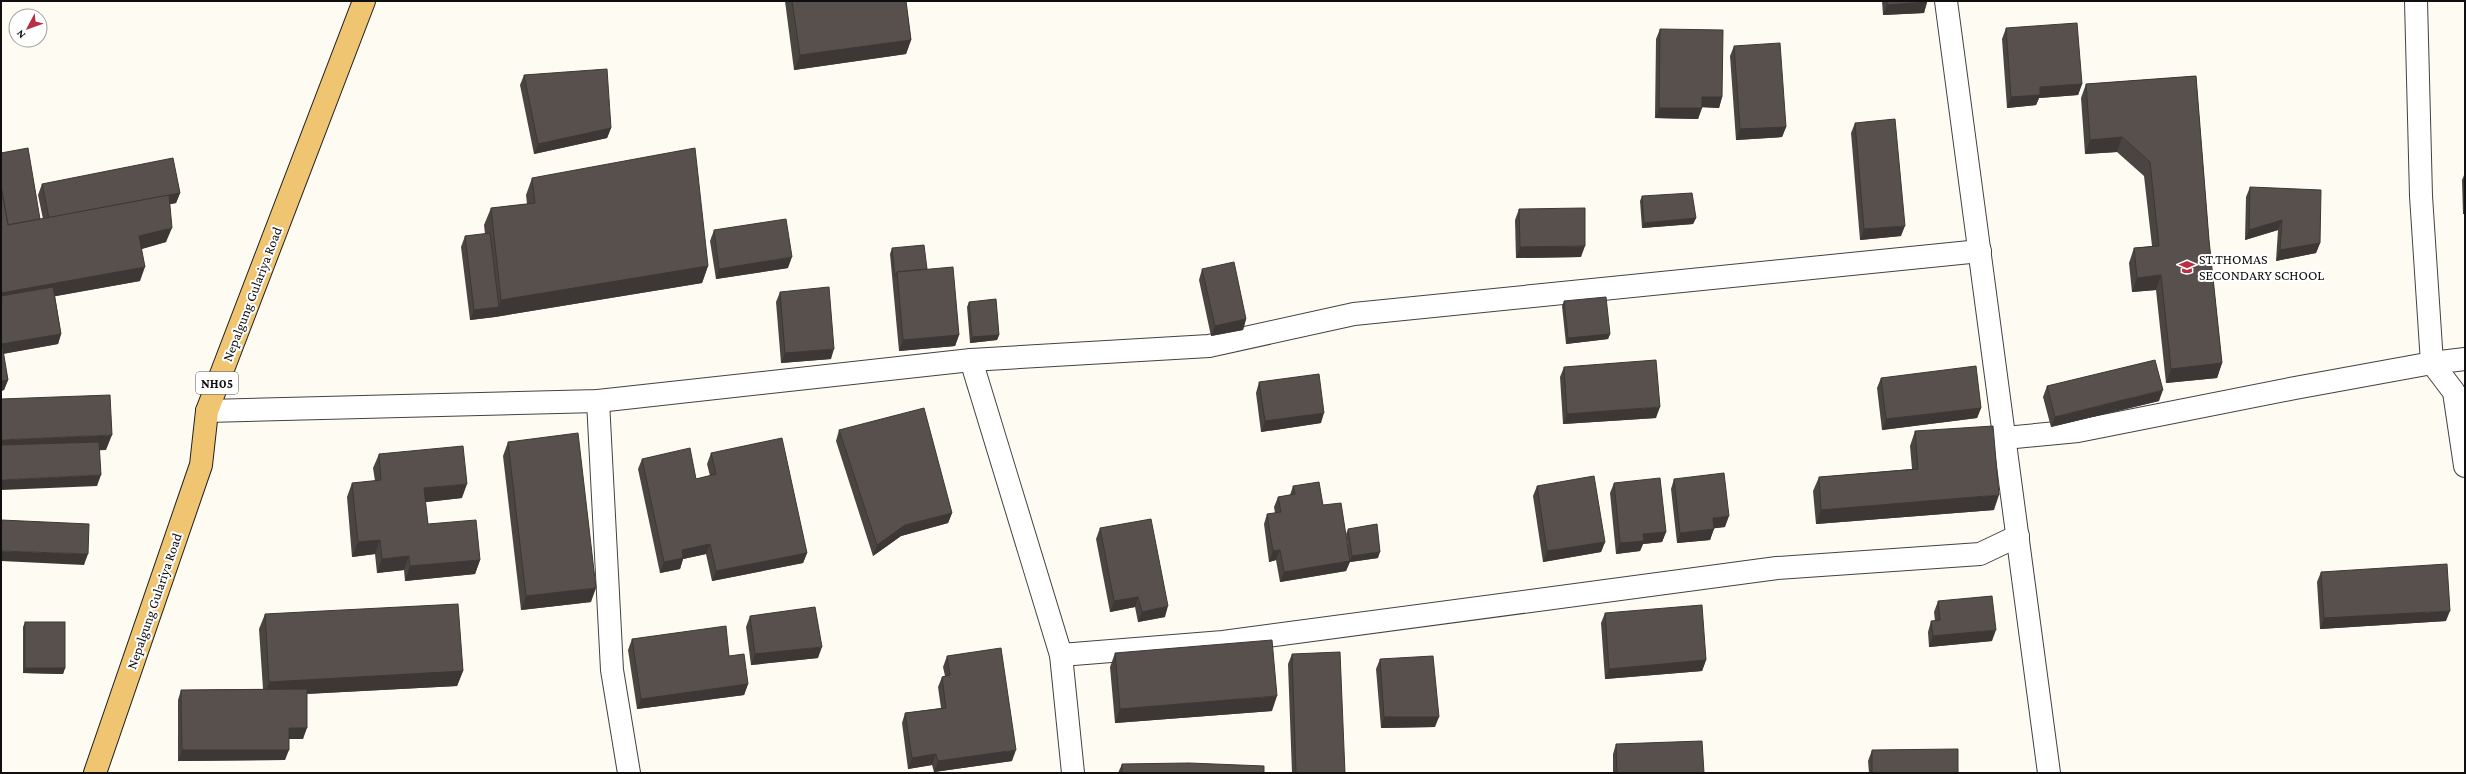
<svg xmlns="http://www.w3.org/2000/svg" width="2466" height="774" viewBox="0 0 2466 774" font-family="'Crimson Pro',serif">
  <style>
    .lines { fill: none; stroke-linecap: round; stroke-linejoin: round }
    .minor-casing { stroke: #424242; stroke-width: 24 }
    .major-casing { stroke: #202020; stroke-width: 24 }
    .minor { stroke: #fff; stroke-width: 22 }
    .major { stroke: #efc572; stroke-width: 22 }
    .wall { fill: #4b4541 }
    .shaded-wall { fill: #3d3835 }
    .building { fill: #57504c; stroke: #3d3835 }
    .labels { text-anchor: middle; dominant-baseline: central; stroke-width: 4; stroke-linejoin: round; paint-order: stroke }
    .shield { fill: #fff; stroke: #575757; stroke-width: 1 }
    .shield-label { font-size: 13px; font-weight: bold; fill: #0f0f0f }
    .poi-label { font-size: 14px; fill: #0f0f0f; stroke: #fff; text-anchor: start }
    .street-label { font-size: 14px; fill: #0f0f0f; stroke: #fff }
  </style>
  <rect width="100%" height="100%" fill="#fefbf3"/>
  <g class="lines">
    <defs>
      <g id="minor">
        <path d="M1946,1L2049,773"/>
        <path d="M2416,1L2421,196L2432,363L2454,392L2465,466"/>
        <path d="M971,360L1061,655L1073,773"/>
        <path d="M598,401L612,670L629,773"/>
        <path d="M207,411L598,401L971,360L1209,346L1354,314L1980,251"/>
        <path d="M2005,438L2078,431L2295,388L2432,363L2465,359"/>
        <path d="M1061,655L1223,642L1777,568L1980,554L2018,536"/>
      </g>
      <path id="major" d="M95,773L201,465L207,411L364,1"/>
    </defs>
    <use href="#minor" class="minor-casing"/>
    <use href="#major" class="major-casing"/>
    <use href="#minor" class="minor"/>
    <use href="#major" class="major"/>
  </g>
  <g class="wall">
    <path d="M785,1H906L911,40L906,54L794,70Z"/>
    <path d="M1882,1H1927V2L1924,13L1883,15Z"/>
    <path d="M2006,28L2082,84L2078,95L2039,98L2036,105L2007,108L2002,39Z"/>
    <path d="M1660,29L1722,97L1719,108L1702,107L1698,119L1655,118L1656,39Z"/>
    <path d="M1734,46L1786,127L1782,137L1736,140L1730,56Z"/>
    <path d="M524,75L611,128L607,138L534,154L520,85Z"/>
    <path d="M2196,76L2209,240L2222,363L2217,378L2166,383L2156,290L2132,292L2129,263L2134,248L2152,246L2144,176L2117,152L2085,154L2081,98L2086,84Z"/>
    <path d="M1855,123L1901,236L1860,240L1851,133Z"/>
    <path d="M1,153L40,219H43L38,195L42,184L180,193L176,203L170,204L166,242L142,249L140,281L55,296L61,334L58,344L3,354L8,380L4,390L1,391Z"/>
    <path d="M2465,173V214H2463L2462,180Z"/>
    <path d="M532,178L708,266L702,283L495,317L470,320L461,247L465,236L485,234L484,225L491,208L527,204L526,195Z"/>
    <path d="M2250,187L2320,243L2316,253L2276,261L2278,230L2245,240L2246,197Z"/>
    <path d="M1642,196L1696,218L1693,224L1642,228L1640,201Z"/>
    <path d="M1519,209L1581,257L1516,258L1515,220Z"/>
    <path d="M714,230L788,268L716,279L710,241Z"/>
    <path d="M892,248L927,269L959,335L955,346L899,351L890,254Z"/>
    <path d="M1202,269L1246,319L1243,330L1211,336L1199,280Z"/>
    <path d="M780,292L831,359L781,363L776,302Z"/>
    <path d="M1564,301L1610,334L1608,339L1566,344L1562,306Z"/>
    <path d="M969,302L999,335L997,340L970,343L967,307Z"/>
    <path d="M1564,367L1656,418L1563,424L1560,377Z"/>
    <path d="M1881,378L1981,408L1977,418L1882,430L1877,388Z"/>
    <path d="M1259,382L1321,423L1261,432L1256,393Z"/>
    <path d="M2047,386L2159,401L2051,427L2043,397Z"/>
    <path d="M839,430L952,513L948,523L901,536L873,556L836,441Z"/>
    <path d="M1915,431L1994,510L1816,524L1813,491L1819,477L1912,469L1910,446Z"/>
    <path d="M508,442L591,602L521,610L503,456Z"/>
    <path d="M711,453L807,553L803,563L712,581L706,554L683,559L680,569L660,573L638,469L642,459L696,479L710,476L707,464Z"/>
    <path d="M379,454L462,498L425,502L428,524L480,560L475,574L405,581L404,570L377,573L375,554L352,557L347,497L352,483L375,481L373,468Z"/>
    <path d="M1674,479L1725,527L1714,528L1710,540L1677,543L1671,489Z"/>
    <path d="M1614,483L1666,532L1662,542L1643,544L1640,551L1616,554L1610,493Z"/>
    <path d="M1293,486L1323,505L1348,547L1346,534L1348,529L1378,558L1350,562L1346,571L1280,582L1276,560L1269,562L1264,524L1267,514L1275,513L1274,507L1278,497L1290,495Z"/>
    <path d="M1537,486L1605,542L1601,552L1543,562L1533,496Z"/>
    <path d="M1100,528L1165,617L1138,622L1135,607L1110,612L1096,539Z"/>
    <path d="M2321,572L2446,621L2320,629L2317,582Z"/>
    <path d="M1938,601L1992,641L1929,647L1928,632L1931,621H1935L1934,612Z"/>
    <path d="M1605,613L1706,660L1702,671L1605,679L1601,623Z"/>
    <path d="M265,614L463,671L457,686L307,694L303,739H289L285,760L178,761V700L181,690L263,689L259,629Z"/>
    <path d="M750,616L818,658L751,665L746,627Z"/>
    <path d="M25,622L65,668L63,674L23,673V627Z"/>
    <path d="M632,639L729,656L748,684L744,695L637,709L628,650Z"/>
    <path d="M1115,653L1272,711L1115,723L1110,667Z"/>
    <path d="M1292,654L1345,773H1292L1288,664Z"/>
    <path d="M947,656L1012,761L934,772L932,765L908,769L902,723L905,713L941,708L938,687L942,677L945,676L943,667Z"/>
    <path d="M1380,659L1435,727L1381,728L1376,669Z"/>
    <path d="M1616,744L1704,773H1613V754Z"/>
    <path d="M1872,750L1958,773H1869L1868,761Z"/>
    <path d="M1122,764L1264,773H1118Z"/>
  </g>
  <g class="shaded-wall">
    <path d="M1927,2L1924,13L1883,15L1887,5Z"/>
    <path d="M911,40L906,54L794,70L800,55Z"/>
    <path d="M2082,84L2078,95L2039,98L2036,105L2007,108L2011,97L2040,87Z"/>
    <path d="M1702,97H1722L1719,108L1698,107Z"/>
    <path d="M1659,108H1702L1698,119L1655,118Z"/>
    <path d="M1786,127L1782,137L1736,140L1740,129Z"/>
    <path d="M611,128L607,138L534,154L538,144Z"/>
    <path d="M2122,137L2117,152L2085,154L2090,140Z"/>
    <path d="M180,193L176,203L45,229L49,219Z"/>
    <path d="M2465,208V214H2463Z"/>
    <path d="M1696,218L1693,224L1642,228L1644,223Z"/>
    <path d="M2282,220L2278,230L2245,240L2249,230Z"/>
    <path d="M1905,226L1901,236L1860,240L1864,229Z"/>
    <path d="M172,228L166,242L134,251L139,236Z"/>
    <path d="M2320,243L2316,253L2276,261L2280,250Z"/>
    <path d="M1585,246L1581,257L1516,258L1520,247Z"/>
    <path d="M792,257L788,268L716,279L719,269Z"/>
    <path d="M708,266L702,283L495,317L470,320L474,310L499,307L501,300Z"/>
    <path d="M145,267L140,281L1,306V293Z"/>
    <path d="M2161,275L2156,290L2132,292L2137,278Z"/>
    <path d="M1246,319L1243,330L1211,336L1215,326Z"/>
    <path d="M61,334L58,344L1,354L2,344Z"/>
    <path d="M1610,334L1608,339L1566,344L1568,338Z"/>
    <path d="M959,335L955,346L899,351L903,340Z"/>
    <path d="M999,335L997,340L970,343L972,337Z"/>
    <path d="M834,349L831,359L781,363L785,353Z"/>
    <path d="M2222,363L2217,378L2166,383L2171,369Z"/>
    <path d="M8,380L4,390L1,391V381Z"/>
    <path d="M2163,390L2159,401L2051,427L2055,417Z"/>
    <path d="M1660,407L1656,418L1563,424L1567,414Z"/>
    <path d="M1981,408L1977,418L1882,430L1886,419Z"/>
    <path d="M1324,413L1321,423L1261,432L1265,421Z"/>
    <path d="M112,435L106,450L1,454V440Z"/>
    <path d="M101,475L97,486L1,490V480Z"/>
    <path d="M467,484L462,498L418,503L424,488Z"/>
    <path d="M1999,495L1994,510L1816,524L1821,510Z"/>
    <path d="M952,513L948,523L901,536L873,556L877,545L905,525Z"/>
    <path d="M1729,516L1725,527L1709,529L1713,518Z"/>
    <path d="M1714,529L1710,540L1677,543L1680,533Z"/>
    <path d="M1666,532L1662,542L1643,544L1640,551L1616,554L1620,543L1643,534Z"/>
    <path d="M380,540L375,554L352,557L358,542Z"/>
    <path d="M1605,542L1601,552L1543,562L1547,551Z"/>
    <path d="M710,544L706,554L683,559L680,569L660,573L664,562L682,550Z"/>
    <path d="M1280,550L1276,560L1269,562L1273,551Z"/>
    <path d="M1,551L88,554L84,565L1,561Z"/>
    <path d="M1380,552L1378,558L1350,562L1352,556Z"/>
    <path d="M807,553L803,563L712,581L716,571Z"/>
    <path d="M409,556L404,570L377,573L382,559Z"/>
    <path d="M480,560L475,574L405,581L410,566Z"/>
    <path d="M1350,561L1346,571L1280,582L1284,572Z"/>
    <path d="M596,588L591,602L521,610L526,596Z"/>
    <path d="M1138,597L1135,607L1110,612L1114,601Z"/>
    <path d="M1168,606L1165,617L1138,622L1142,612Z"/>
    <path d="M2450,611L2446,621L2320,629L2324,618Z"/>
    <path d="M1996,630L1992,641L1929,647L1933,636Z"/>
    <path d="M822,647L818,658L751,665L755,654Z"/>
    <path d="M1706,660L1702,671L1605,679L1609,669Z"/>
    <path d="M25,668H65L63,674L23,673Z"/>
    <path d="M463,671L457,686L264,696L269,682Z"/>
    <path d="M748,684L744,695L637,709L641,699Z"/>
    <path d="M1277,696L1272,711L1115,723L1120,709Z"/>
    <path d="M1384,717H1439L1435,727L1381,728Z"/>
    <path d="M289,728H307L303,739H285Z"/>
    <path d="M182,750H289L285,760L178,761Z"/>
    <path d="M1016,750L1012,761L934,772L938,761Z"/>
    <path d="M936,754L932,765L908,769L912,758Z"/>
  </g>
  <g class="building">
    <path d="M792,1H906L911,40L800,55Z"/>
    <path d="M1887,1H1927V2L1887,5Z"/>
    <path d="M2077,23L2082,84L2040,87V95L2011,97L2006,28Z"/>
    <path d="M1660,29L1723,30L1722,97H1702V108H1659Z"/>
    <path d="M1780,43L1786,127L1740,129L1734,46Z"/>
    <path d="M607,69L611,128L538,144L524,75Z"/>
    <path d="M2196,76L2209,240L2222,363L2171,369L2161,275L2137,278L2134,248L2159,246L2150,162L2122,137L2090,140L2086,84Z"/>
    <path d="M1895,119L1905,226L1864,229L1855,123Z"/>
    <path d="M28,148L40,219L8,225L1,187V153Z"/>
    <path d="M695,148L708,266L501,300L491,208L535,203L532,178Z"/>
    <path d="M173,158L180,193L49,218L42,184Z"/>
    <path d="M1,187L8,225L169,195L172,228L139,236L145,267L1,293Z"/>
    <path d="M2250,187L2321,190L2320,243L2280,250L2282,220L2249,230Z"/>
    <path d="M1692,193L1696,218L1644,223L1642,196Z"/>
    <path d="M1585,208V246L1520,247L1519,209Z"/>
    <path d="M786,219L792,257L719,269L714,230Z"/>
    <path d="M490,233L499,307L474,310L465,236Z"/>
    <path d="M924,245L927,269L897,272L895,277L892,248Z"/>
    <path d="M1234,262L1246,319L1215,326L1202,269Z"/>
    <path d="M953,267L959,335L903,340L897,272Z"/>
    <path d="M53,287L61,334L2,344L8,380L1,381V296Z"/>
    <path d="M829,287L834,349L785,353L780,292Z"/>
    <path d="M1606,297L1610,334L1568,338L1564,301Z"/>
    <path d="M996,299L999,335L972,337L969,302Z"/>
    <path d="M1656,360L1660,407L1567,414L1564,367Z"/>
    <path d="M2155,360L2163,390L2055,417L2047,386Z"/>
    <path d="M1976,366L1981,408L1886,419L1881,378Z"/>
    <path d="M1319,374L1324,413L1265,421L1259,382Z"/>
    <path d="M110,395L112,435L1,440V399Z"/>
    <path d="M924,408L952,513L905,525L877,545L839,430Z"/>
    <path d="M1993,426L1999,495L1821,510L1819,477L1918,469L1915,431Z"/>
    <path d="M578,433L596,588L526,596L508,442Z"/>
    <path d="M782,438L807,553L716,571L710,544L682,550L683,558L664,562L642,459L690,448L696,479L716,474L711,453Z"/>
    <path d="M99,442L101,475L1,480V445Z"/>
    <path d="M463,446L467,484L424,488L428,524L476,520L480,560L410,566L409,556L382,559L380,540L358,542L352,483L381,480L379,454Z"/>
    <path d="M1724,473L1729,516L1713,518L1714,529L1680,533L1674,479Z"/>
    <path d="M1594,476L1605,542L1547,551L1537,486Z"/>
    <path d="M1660,478L1666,532L1643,534L1644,541L1620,543L1614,483Z"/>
    <path d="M1319,482L1323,505L1341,503L1350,561L1284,572L1280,550L1273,551L1267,514L1281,512L1278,497L1295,494L1293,486Z"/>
    <path d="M1151,519L1168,606L1142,612L1138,597L1114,601L1100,528Z"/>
    <path d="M1,520L89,524L88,554L1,551Z"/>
    <path d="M1377,524L1380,552L1352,556L1348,529Z"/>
    <path d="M2447,564L2450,611L2324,618L2321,572Z"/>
    <path d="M1992,596L1996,630L1933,636L1931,621L1940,620L1938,601Z"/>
    <path d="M458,604L463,671L269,682L265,614Z"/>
    <path d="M1702,605L1706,660L1609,669L1605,613Z"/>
    <path d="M815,607L822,647L755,654L750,616Z"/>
    <rect x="25" y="622" width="40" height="46"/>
    <path d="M726,626L729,656L744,654L748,684L641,699L632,639Z"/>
    <path d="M1272,640L1277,696L1120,709L1115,653Z"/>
    <path d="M1001,648L1016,750L938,761L936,754L912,758L905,713L946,708L942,677L950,675L947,656Z"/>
    <path d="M1340,652L1345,773H1296L1292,654Z"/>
    <path d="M1433,656L1439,717H1384L1380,659Z"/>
    <path d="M307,689V728H289V750H182L181,690Z"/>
    <path d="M1702,741L1704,773H1617L1616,744Z"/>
    <path d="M1958,749V773H1872V750Z"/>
    <path d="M1189,763L1264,766V773H1122V764Z"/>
  </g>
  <defs>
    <symbol id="school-bare" viewBox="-9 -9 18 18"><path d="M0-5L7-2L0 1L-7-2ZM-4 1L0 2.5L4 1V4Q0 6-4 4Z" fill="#b73043" stroke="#fff" stroke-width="2.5" paint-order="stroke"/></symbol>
  </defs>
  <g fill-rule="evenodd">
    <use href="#school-bare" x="2176" y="256" width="22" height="22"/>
  </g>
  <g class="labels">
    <rect class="shield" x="196" y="372" width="42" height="22" rx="3"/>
    <g class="shield-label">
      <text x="217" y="383">NH05</text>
    </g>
    <g class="poi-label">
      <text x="2199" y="259">ST.THOMAS<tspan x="2199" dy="16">SECONDARY SCHOOL</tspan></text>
    </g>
    <g class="street-label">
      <text transform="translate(252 294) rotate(-69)">Nepalgung Gulariya Road</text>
      <text transform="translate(154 601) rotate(-71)">Nepalgung Gulariya Road</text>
    </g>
  </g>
  <rect width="2466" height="774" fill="none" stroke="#0f0f0f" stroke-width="4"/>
  <g transform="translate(28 28) rotate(229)"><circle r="19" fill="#ffffff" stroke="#9f9f9f"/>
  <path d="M0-3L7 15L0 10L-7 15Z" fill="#b73043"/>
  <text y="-6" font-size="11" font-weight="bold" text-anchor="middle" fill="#0f0f0f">N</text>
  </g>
</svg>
